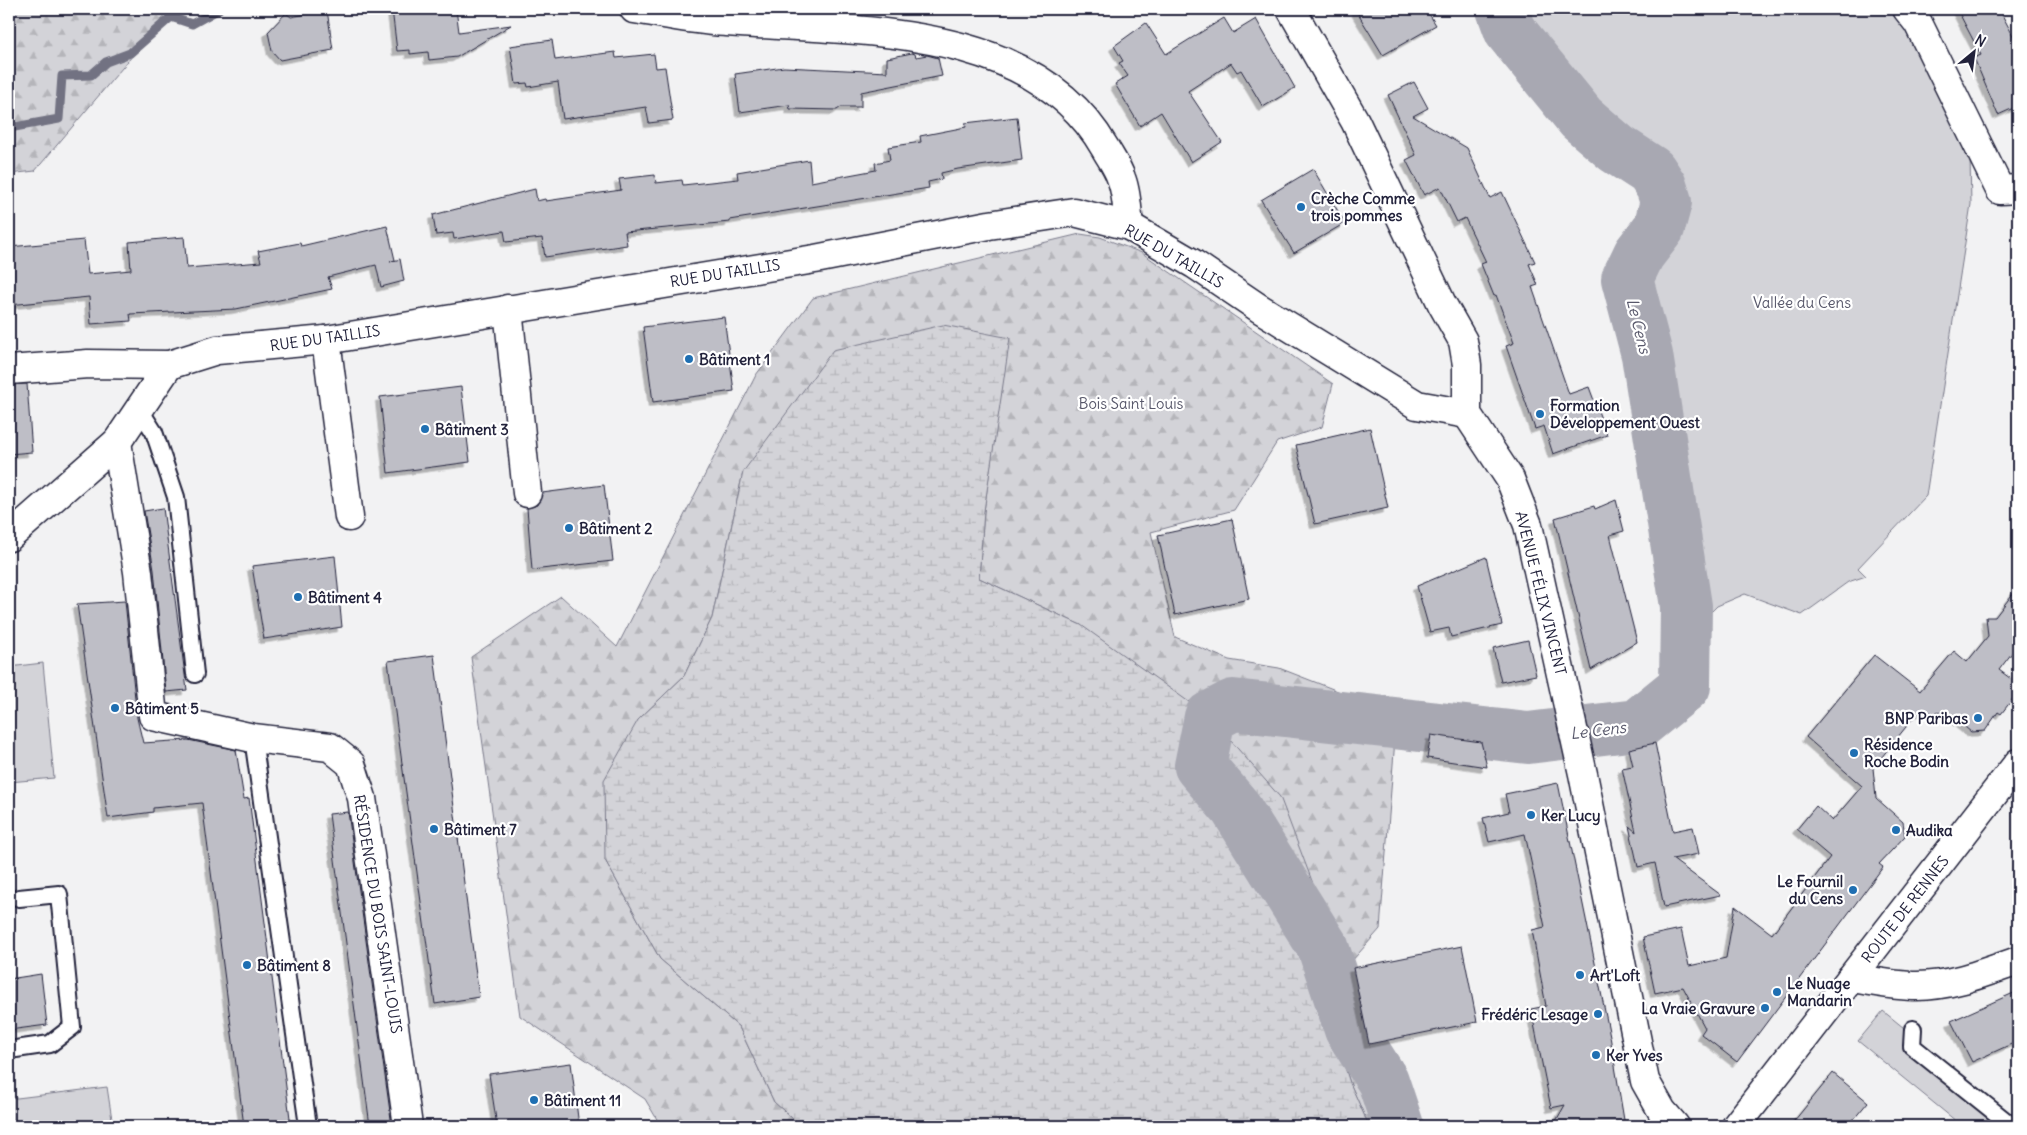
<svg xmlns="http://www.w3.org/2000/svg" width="2027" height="1135" viewBox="0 0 2027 1135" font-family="Delius,sans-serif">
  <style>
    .forest { fill: url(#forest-firs); stroke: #7a7a8a }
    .wetland { fill: url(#wetland-marsh); stroke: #7a7a8a }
    .park { fill: #d3d3d8; stroke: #7a7a8a }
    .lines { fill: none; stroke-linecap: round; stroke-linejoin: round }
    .stream { stroke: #727282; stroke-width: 9 }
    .river { stroke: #a8a8b2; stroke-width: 52 }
    .building { fill: #bebec6; stroke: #22223b; filter: url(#shadow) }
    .service-casing { stroke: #22223b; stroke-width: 20 }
    .minor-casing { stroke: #22223b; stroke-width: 31 }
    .tertiary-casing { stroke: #22223b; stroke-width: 31 }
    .primary-casing { stroke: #22223b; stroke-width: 31 }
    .service { stroke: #fff; stroke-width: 16 }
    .minor { stroke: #fff; stroke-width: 28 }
    .tertiary { stroke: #fff; stroke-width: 28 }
    .primary { stroke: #fff; stroke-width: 28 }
    .poi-dot { fill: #1f6fb2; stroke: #fff; stroke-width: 2 }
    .labels { text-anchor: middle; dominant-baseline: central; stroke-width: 4.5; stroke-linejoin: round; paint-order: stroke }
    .poi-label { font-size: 15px; font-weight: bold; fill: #22223b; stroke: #fff; text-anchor: start }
    .street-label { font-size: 15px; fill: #22223b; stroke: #fff }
    .park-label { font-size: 15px; fill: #57576a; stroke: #fff }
    .water-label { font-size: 16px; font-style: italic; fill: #58586b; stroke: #fff }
  </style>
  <defs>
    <pattern id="forest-firs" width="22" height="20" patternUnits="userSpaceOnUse" patternTransform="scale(1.25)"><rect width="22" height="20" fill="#d3d3d8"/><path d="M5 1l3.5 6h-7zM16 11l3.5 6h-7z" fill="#b5b5ba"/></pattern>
    <pattern id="wetland-marsh" width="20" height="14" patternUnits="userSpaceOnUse" patternTransform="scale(1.25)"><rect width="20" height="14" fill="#d3d3d8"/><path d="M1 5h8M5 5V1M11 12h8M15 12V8" fill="none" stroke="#b5b5ba"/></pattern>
    <filter id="shadow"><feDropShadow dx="-4.5" dy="4.5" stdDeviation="0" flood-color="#0004"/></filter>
  </defs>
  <rect width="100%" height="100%" fill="#f2f2f3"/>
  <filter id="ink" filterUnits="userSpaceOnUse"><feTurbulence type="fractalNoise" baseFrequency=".02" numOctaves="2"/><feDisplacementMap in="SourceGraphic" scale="10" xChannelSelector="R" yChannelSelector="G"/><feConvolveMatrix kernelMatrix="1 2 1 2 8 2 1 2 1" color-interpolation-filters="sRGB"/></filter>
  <g filter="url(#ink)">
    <g class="forest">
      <path d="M9,9H172L35,171L9,174Z"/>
      <path d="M1080,234L1100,237L1142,253L1333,384L1322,427L1277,442L1234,510L1151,532L1175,637L1229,660L1279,668L1397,714L1380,929L1344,970L1368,1045L1404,1099L1416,1126H1369L1350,1083L1321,993L1312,881L1081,625L979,578L984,511L1009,338L743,472L712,618L684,676L638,720L605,860L660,959L739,1027L774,1102L801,1126H661L645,1099L520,1016L471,657L561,596L617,647L756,375L813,298Z"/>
    </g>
    <path class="wetland" d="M943,325L1010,338L984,511L979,578L1081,625L1210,717L1280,797L1312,881L1321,993L1350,1083L1369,1126H1250L1247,1124L1228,1126H801L774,1102L739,1027L660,959L605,860L604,780L638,720L684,676L712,618L743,472L833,350Z"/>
    <g class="park">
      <path d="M1512,9H1895L1910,28L1970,159L1971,204L1926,496L1858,568L1866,576L1848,582L1802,615L1745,594L1717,606L1707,616L1699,609L1671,432L1653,340L1634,284L1651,252L1665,234L1674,202L1669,183L1659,167L1611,132L1582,103L1539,46L1520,25Z"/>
      <path d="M43,663L54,778L9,782V667Z"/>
      <path d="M1883,1011L2018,1120V1126H1962L1858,1041Z"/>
      <path d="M107,1087L113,1126H9V1099Z"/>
    </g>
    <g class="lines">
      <path class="stream" d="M9,128L59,119L62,76L91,75L106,62L130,53L171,17L192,24L219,9"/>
      <path class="river" d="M1398,1126L1383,1081L1350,1029L1323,947L1235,807L1200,766L1210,717L1233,705L1528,738L1637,725L1685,686L1686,606L1647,355L1627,279L1639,254L1659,228L1666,202L1661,186L1651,171L1617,149L1581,118L1510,31L1502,9"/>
    </g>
    <g class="building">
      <path d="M392,9H456L459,32L511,25L457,57L429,60L428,52L410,54V50L397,51Z"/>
      <path d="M1355,9H1426L1436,25L1383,55Z"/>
      <path d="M1957,9H1999L2018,45V106L1998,115L1974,58L1981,55Z"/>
      <path d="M327,10L333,50L280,60L272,51L268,32L286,13L291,17Z"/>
      <path d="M1224,18L1233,33L1256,19L1295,88L1263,107L1241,70L1237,72L1231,63L1188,91L1222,142L1191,162L1161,112L1140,126L1115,84L1128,76L1119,63L1123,61L1114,46L1146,23L1166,54Z"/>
      <path d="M552,40L555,60L615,52L616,58L654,54L656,68L665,67L673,120L649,123L646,107L563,119L558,82L528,87L527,83L516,84L510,46Z"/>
      <path d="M912,53L915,54L916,57L927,55L938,58L942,76L861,92V107H841L837,110L790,109L789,105L740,112L735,74L784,67L887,72V58Z"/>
      <path d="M1414,82L1428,108L1413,116L1467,148L1490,198L1502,192L1535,262L1529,264L1538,285L1532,287L1569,394L1589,387L1607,435L1553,454L1544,426L1535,429L1506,346L1514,343L1496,295L1494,296L1481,264L1486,262L1465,218L1457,222L1440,187L1424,195L1406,160L1416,155L1388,95Z"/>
      <path d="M1017,117L1022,160L958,169L941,173L942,179L928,182L929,188L730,220V222L625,232L627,245L545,257L542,238L506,242L504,231L454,239L453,233L436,235L433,215L535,189L537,201L545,199L546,201L621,190L619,179L655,175L656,183L682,180L683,185L738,179L737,172L809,160L811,182L876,170L875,163L890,160L888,147L921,142L920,136L966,127L965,123Z"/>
      <path d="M1313,169L1345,223L1294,253L1261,200Z"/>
      <path d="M387,226L395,260L390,262L400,259L404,281L381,287L376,265L328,277L332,289L236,309L130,314L131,321L91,324L89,297L9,305V247L84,240L88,274L131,270L129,242L184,237L187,268L261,262L258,251L300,243L301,246Z"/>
      <path d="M724,317L734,391L653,402L643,327Z"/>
      <path d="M27,384L32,452L9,454V385Z"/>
      <path d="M461,387L470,462L388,473L380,397Z"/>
      <path d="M1370,428L1388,508L1315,524L1296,445Z"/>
      <path d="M604,485L613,561L532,570L527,508L537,505L542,493Z"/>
      <path d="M1616,500L1624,531L1610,535L1637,642L1591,670L1555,518L1594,506L1595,509Z"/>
      <path d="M163,508L187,690L166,692L154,570L144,511Z"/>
      <path d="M1232,519L1249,599L1175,615L1158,535Z"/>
      <path d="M335,556L342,627L264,639L252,566Z"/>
      <path d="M1486,557L1502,625L1451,637L1449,628L1430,632L1417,586Z"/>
      <path d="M2018,587V645L1999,670L2018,684V692L2001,714L1998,712L1985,731L1971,732L1948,713L1918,712L1873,768L1876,798L1903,822L1905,836L1879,864L1883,867L1737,1062L1701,1034L1705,1028L1683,987L1655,993L1643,937L1681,929L1689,966L1726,958L1735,906L1772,934L1830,857L1797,829L1816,806L1832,821L1862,786L1806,737L1874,655L1920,691L1954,651L1967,662L1988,636L1986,617H1995Z"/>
      <path d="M125,601L137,718L143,743L188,740L236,750L244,799L249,798L291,1126H244L202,803L153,808V812L108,818L77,604Z"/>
      <path d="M1528,640L1536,675L1501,682L1493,648Z"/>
      <path d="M434,655L479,997L435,1004L388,661Z"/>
      <path d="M1431,735L1481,742L1487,767L1427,758Z"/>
      <path d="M1655,743L1673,831L1693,827L1699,854L1672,859L1721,895L1664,907L1655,863L1638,867L1629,826L1636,832L1622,768L1633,766L1629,749Z"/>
      <path d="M1558,783L1610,1036L1625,1126H1553L1565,1105L1551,1108L1531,1009L1546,1006L1532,930L1545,927L1525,834L1489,842L1483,818L1509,812L1505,794Z"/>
      <path d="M348,812L392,1126H370L329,814Z"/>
      <path d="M1462,946L1477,1022L1369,1044L1353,968Z"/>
      <path d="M41,974L47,1025L9,1030V979Z"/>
      <path d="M2018,991V1041L1972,1062L1951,1021Z"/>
      <path d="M571,1063L579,1126H497L489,1074Z"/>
      <path d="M1833,1073L1868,1102L1848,1126H1790Z"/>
    </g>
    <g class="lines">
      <defs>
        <g id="service">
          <path d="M140,410L154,432L176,497L195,674"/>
          <path d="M253,738L308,1126"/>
          <path d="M1913,1029L1912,1046L2012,1126"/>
          <path d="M9,1050L50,1044L72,1027L59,894L19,898"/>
        </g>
        <g id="minor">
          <path d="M634,9C660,13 687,19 713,21C842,32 1031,18 1105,148C1110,157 1118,168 1121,178C1127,192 1127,211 1129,226"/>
          <path d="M1907,9L1918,23L2000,190L2018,189"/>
          <path d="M508,309L527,493"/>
          <path d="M326,340L349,517"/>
          <path d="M9,370L88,364L169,365L217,350L326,340L815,259L989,225L1074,212L1129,226L1194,264L1259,308L1417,405L1467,414"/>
          <path d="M117,442L138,572L153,716L253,738L330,747L351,764L362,798L408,1126"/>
          <path d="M9,537L117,442L169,365"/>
          <path d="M1851,978C1872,981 1895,986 1917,986C1952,986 1986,972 2018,961"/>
        </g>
        <path id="tertiary" d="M1291,9L1355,121L1442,304L1463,341L1467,365V414L1510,479L1528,525L1583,774L1645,1081L1662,1111L1675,1126"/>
        <path id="primary" d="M1736,1126L2018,763"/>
      </defs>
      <use href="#service" class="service-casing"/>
      <use href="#minor" class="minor-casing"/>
      <use href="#tertiary" class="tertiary-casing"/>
      <use href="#primary" class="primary-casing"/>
      <use href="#service" class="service"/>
      <use href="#minor" class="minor"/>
      <use href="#tertiary" class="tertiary"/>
      <use href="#primary" class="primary"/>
    </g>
  </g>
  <g class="poi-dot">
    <circle cx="1301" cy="207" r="5"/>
    <circle cx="689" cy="359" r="5"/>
    <circle cx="1540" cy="414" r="5"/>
    <circle cx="425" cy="429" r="5"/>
    <circle cx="569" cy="528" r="5"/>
    <circle cx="298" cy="597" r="5"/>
    <circle cx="115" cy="708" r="5"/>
    <circle cx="1978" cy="718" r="5"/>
    <circle cx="1854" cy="753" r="5"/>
    <circle cx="1531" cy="815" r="5"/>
    <circle cx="434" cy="829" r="5"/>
    <circle cx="1896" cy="830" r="5"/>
    <circle cx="1853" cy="890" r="5"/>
    <circle cx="247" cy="965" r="5"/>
    <circle cx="1580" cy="975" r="5"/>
    <circle cx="1777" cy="992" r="5"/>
    <circle cx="1765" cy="1008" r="5"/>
    <circle cx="1598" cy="1014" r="5"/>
    <circle cx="1596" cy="1055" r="5"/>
    <circle cx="534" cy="1100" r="5"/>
  </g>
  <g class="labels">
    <g class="poi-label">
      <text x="1311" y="198">Crèche Comme<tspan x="1311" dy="17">trois pommes</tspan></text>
      <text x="699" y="359">Bâtiment 1</text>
      <text x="1550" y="405">Formation<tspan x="1550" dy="17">Développement Ouest</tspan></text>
      <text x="435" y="429">Bâtiment 3</text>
      <text x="579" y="528">Bâtiment 2</text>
      <text x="308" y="597">Bâtiment 4</text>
      <text x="125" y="708">Bâtiment 5</text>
      <text x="1968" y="718" text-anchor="end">BNP Paribas</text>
      <text x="1864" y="744">Résidence<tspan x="1864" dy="17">Roche Bodin</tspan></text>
      <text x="1541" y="815">Ker Lucy</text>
      <text x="444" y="829">Bâtiment 7</text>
      <text x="1906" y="830">Audika</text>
      <text x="1843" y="881" text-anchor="end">Le Fournil<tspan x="1843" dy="17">du Cens</tspan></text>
      <text x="257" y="965">Bâtiment 8</text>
      <text x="1590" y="975">Art'Loft</text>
      <text x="1787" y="983">Le Nuage<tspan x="1787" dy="17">Mandarin</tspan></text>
      <text x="1755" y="1008" text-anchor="end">La Vraie Gravure</text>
      <text x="1588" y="1014" text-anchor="end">Frédéric Lesage</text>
      <text x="1606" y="1055">Ker Yves</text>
      <text x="544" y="1100">Bâtiment 11</text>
    </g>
    <g class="street-label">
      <text transform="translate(1174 256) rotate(30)">RUE DU TAILLIS</text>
      <text transform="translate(725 273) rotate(-9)">RUE DU TAILLIS</text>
      <text transform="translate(325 338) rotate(-8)">RUE DU TAILLIS</text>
      <text transform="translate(1541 593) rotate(76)">AVENUE FÉLIX VINCENT</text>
      <text transform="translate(1905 909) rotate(-52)">ROUTE DE RENNES</text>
      <text transform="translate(378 914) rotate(81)">RÉSIDENCE DU BOIS SAINT-LOUIS</text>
    </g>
    <g class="park-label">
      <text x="1802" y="302">Vallée du Cens</text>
      <text x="1131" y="403">Bois Saint Louis</text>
    </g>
    <g class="water-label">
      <text transform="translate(1639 326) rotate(76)">Le Cens</text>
      <text transform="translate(1598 730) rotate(-7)">Le Cens</text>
    </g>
  </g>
  <rect width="2027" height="1135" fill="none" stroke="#fff" stroke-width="30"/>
  <rect x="15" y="15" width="1997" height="1105" fill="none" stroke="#22223b" stroke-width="2" filter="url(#ink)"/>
  <g transform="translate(1974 52) rotate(29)" stroke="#ffffff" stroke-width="4" paint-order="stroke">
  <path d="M0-4L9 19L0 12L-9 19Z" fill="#22223b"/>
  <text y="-8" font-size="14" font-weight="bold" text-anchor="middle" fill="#22223b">N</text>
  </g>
</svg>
